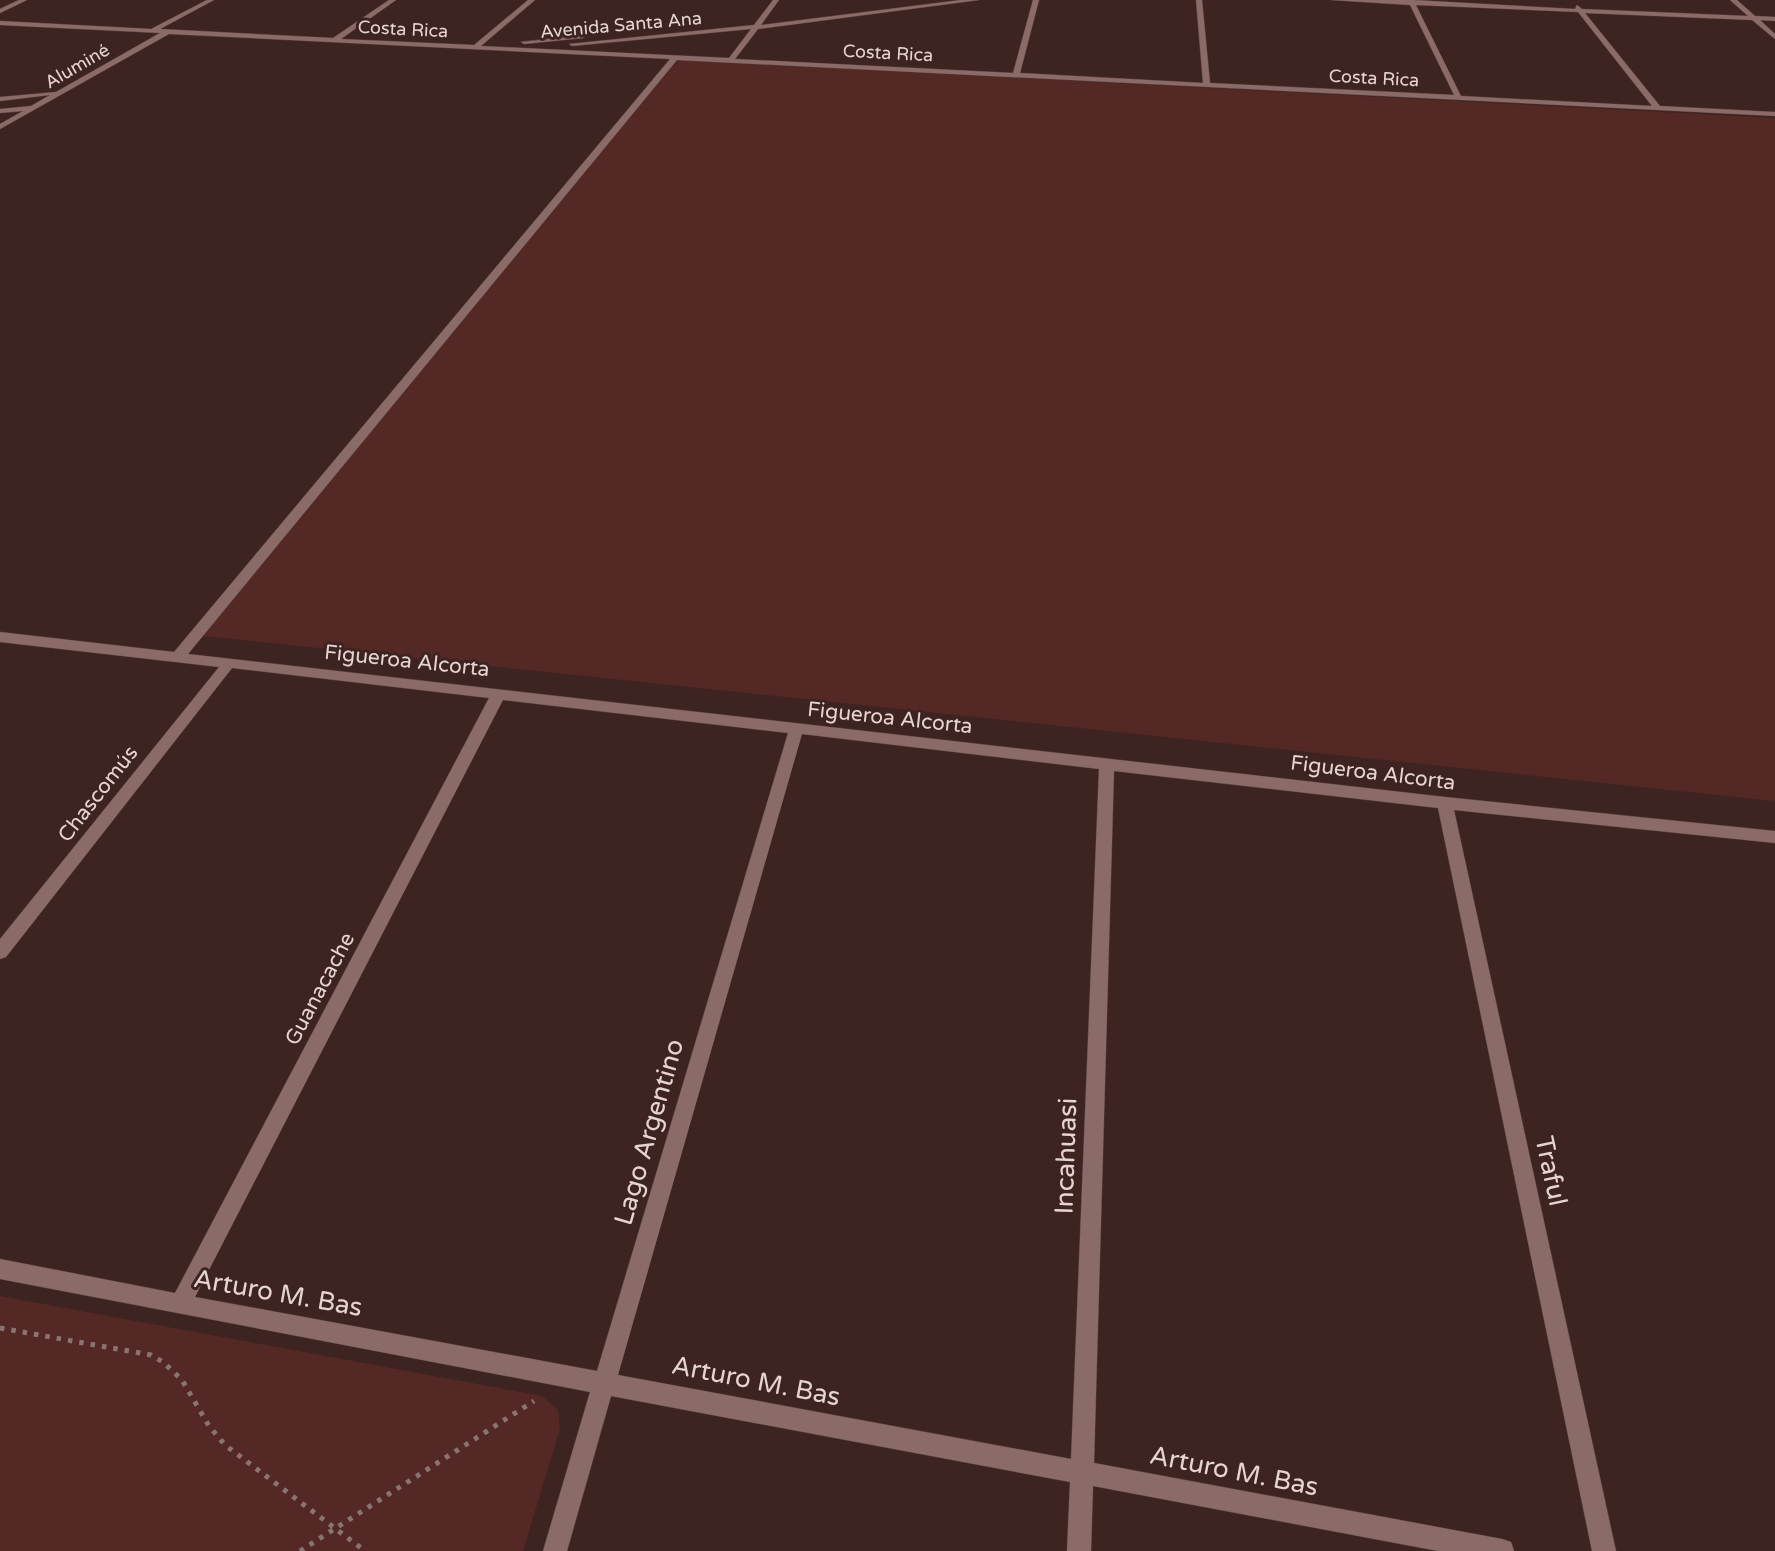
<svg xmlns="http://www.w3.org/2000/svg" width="1775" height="1551" viewBox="0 0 1775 1551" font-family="'Varela Round',sans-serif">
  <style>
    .green { fill: #542824 }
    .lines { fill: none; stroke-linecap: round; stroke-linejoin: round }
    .street-casing { stroke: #56413e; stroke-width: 1 }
    .path { stroke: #8a7471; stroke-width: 5; stroke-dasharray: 4.5 7; stroke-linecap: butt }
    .street { fill: #8a6b67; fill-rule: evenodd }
    .labels { text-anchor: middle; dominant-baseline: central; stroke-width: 6; stroke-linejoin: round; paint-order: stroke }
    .far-street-label { font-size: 18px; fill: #e6d4d1; stroke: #3e2421 }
    .street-label { font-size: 21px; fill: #e6d4d1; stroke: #3e2421 }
    .near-street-label { font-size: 26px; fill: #e6d4d1; stroke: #3e2421 }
  </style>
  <rect width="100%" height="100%" fill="#3e2421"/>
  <g class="green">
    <path d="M678,60L1775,118V801L195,635Z"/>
    <path d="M0,1296L542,1396L558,1410L560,1429L523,1551H0Z"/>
  </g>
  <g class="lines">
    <defs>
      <g id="street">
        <path d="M19,0H27L0,13V9Z"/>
        <path d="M207,0H214L160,29L333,38L389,0H396L341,39L474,45L528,0H535L481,46L729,58L751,29L572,46L569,44L754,25L773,0H779L761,25L961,0H979L758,29L735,59L1013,73L1033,0H1039L1020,73L1203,83L1196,0H1202L1210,83L1454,95L1410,5L1331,0H1413L1575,9L1577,5L1582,9L1748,16L1730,0H1737L1755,16L1775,17V21L1760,20L1775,34V39L1752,20L1585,13L1660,106L1775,112V116L677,60L188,654L1445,797L1775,831V843L1454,810L1616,1551H1592L1438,808L1114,771L1094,1463L1502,1539L1511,1542L1514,1551H1438L1093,1486L1091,1551H1067L1070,1482L611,1396L567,1551H543L590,1392L0,1279V1259L175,1293L489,698L232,668L6,957L0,959V939L219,667L0,642V632L174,652L670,59L169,34L0,129V124L23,111L0,113V109L31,106L50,95L0,101V97L56,92L160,33L0,25V21L151,29ZM1416,5L1578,12L1652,106L1461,96ZM503,700L788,733L597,1371L195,1297ZM802,734L1099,769L1071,1459L618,1375Z"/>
        <path d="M585,35L583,38L524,44L521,42Z"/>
      </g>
    </defs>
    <use href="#street" class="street-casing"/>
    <g class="path">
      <path d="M0,1328L151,1355L163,1362L182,1380L209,1426L225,1445L365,1551"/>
      <path d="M300,1551L534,1401"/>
    </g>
    <use href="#street" class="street"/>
  </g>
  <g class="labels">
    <g class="far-street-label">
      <text transform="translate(621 25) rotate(-5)">Avenida Santa Ana</text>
      <text transform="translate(403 29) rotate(3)">Costa Rica</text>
      <text transform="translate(888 53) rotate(3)">Costa Rica</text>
      <text transform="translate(77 66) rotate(-30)">Aluminé</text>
      <text transform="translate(1374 78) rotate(3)">Costa Rica</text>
    </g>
    <g class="street-label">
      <text transform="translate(407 661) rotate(6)">Figueroa Alcorta</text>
      <text transform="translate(890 718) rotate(6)">Figueroa Alcorta</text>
      <text transform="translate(1373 773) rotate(7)">Figueroa Alcorta</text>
      <text transform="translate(98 794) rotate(-52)">Chascomús</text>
      <text transform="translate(320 989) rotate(-62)">Guanacache</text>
    </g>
    <g class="near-street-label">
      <text transform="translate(649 1132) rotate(-74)">Lago Argentino</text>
      <text transform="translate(1066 1156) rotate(-88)">Incahuasi</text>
      <text transform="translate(1551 1171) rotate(78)">Traful</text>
      <text transform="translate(278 1293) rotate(10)">Arturo M. Bas</text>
      <text transform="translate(756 1381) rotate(11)">Arturo M. Bas</text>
      <text transform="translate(1234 1471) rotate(11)">Arturo M. Bas</text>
    </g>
  </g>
</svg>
